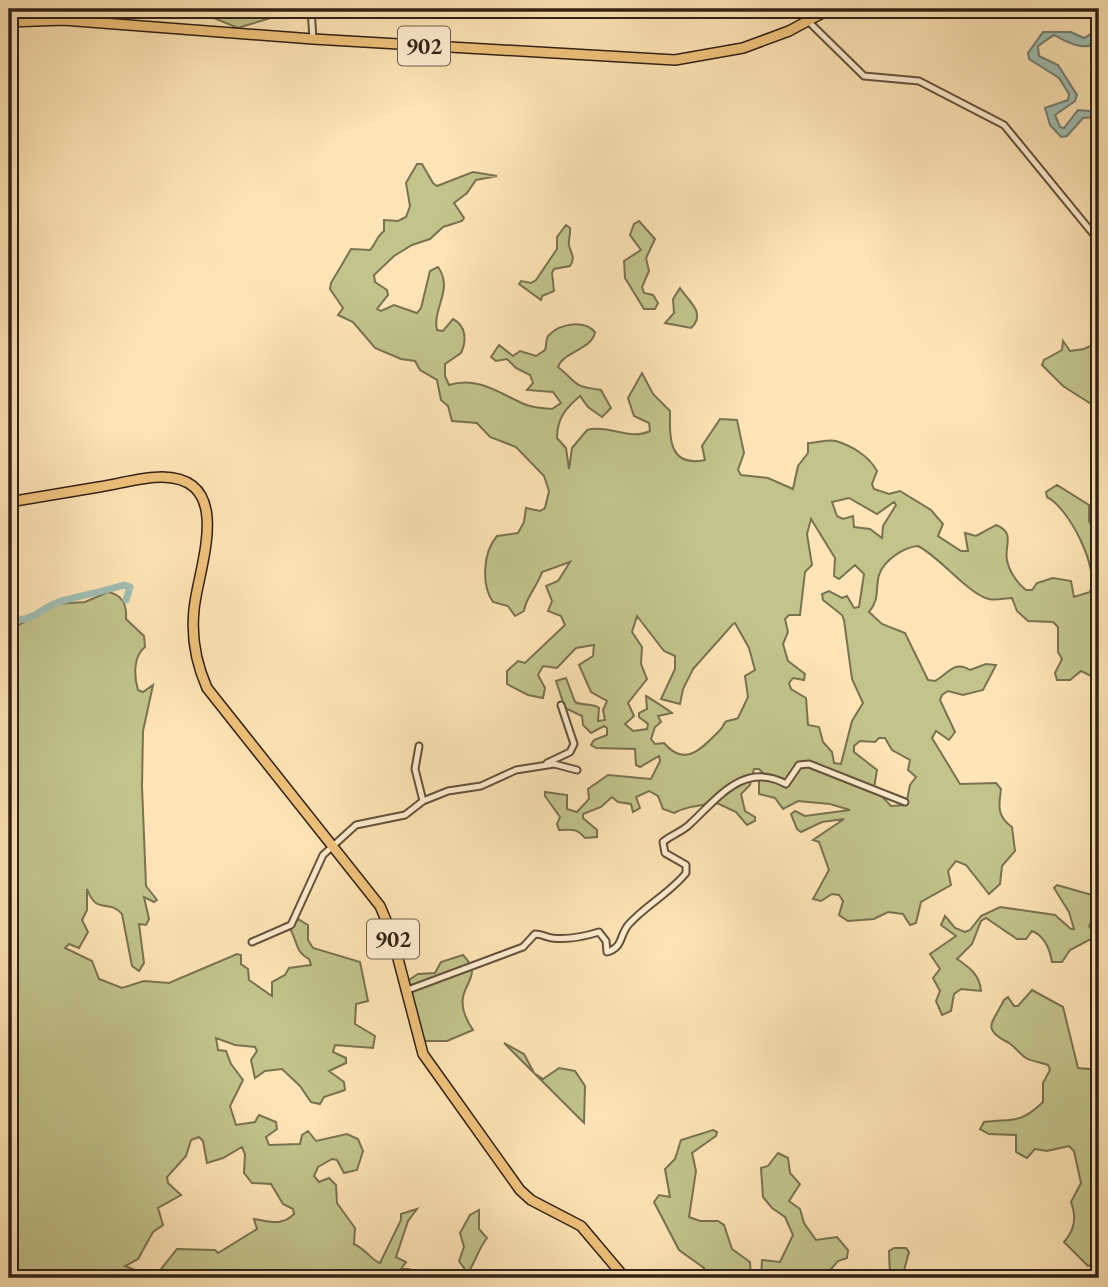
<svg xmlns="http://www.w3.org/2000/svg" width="1108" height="1287" viewBox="0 0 1108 1287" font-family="'EB Garamond',serif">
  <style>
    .green { fill: #c2c48c; stroke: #797250; stroke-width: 2; fill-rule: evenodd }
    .water { fill: #a0beb2; stroke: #737f73; stroke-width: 2 }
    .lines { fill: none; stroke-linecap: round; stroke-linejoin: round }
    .river { stroke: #a0beb2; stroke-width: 7 }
    .minor-casing { stroke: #64523c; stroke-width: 9 }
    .highway-casing { stroke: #302114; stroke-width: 12 }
    .minor { stroke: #feedd0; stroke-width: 5 }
    .highway { stroke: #efc27b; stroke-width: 9 }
    .labels { text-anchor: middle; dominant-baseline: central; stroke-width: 7; stroke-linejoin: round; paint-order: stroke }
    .shield { fill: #feedd0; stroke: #6e5e4c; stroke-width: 2 }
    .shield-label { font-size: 23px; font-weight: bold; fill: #302114 }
  </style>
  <rect width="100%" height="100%" fill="#fee4b6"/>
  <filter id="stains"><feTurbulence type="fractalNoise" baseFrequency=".00286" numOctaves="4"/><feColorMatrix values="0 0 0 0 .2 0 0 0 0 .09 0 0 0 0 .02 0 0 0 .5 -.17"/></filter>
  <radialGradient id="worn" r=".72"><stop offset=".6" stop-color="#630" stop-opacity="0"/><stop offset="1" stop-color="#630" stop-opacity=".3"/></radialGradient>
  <g class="green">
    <path d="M170,9H282L291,15L277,16L238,28L209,16Z"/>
    <path d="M417,164H422L433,183L437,186L473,172L497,176L476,180L467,193L454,203L464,218L462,221L443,227L430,239L412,245L394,256L374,275L375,282L387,290L388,295L377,309L381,311L394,305L417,313L421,308L430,271L438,267C454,289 432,309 437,330L443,331L453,319C466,326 467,340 461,353L445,364V376L449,385C477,376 499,393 524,404C533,408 542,408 552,409L561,403L553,392L527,390L533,383L530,375L516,368L507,359L496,361L491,357L499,345L513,356L520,351L536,356L545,350C547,345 545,339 549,335C561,323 584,320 595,332C592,350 564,351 558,367C579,384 571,386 601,390L611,408L602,417L588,407L580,396C566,408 557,418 557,438L566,448L569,469L572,448L587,430C607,424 631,441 650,431L649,423L634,416L628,398L642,373L653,394L670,411C670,435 667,468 705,460L702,446L720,419L737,420L744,453L738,470L741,475L768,478L793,489L798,466L808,453V443C816,443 829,439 836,441C852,446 869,456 877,471L872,484L874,489L889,494L900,491L931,510L943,524L938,536L961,551H968L965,533L976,536L996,525C1016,533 1004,545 1007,560C1009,571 1017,583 1026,590H1032L1037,583L1053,578L1071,581L1074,597L1090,592C1100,569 1069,508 1047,497L1046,492L1057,485L1089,505V521L1099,543V680L1081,671L1070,680H1057L1055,673L1062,659L1058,652V627L1053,622L1028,621L1017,611L1012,598C1005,598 996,601 989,599C968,594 940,557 918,546C904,547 884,560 879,575C875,590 880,599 869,612L882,624L905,633L928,680L935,681C948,674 954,660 970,670L986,664L996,665L983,690L963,695L948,691L942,695L940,700L955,732L949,740L936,731L932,738L960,784L996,783L1001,789C999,805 996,816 1012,827L1015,851L1002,866L1000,884L989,894L966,865L956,861L948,871L951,885L921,902L916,923L910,925L903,914L888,912L874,919L848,921L839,915L843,901L839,895L832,894L821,901L813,899L829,870L819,842L813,840L844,819L822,822L801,832L797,829L791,814L795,811L805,816L850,810L830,804L798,801L783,809L775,798L759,794V781L766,776L759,769H754L750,785L741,794L745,811L755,817V821L747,825L736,812L717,803C702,806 689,805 674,813L663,809L658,796L649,791L636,797L640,808L633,812L631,804L618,802L612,797L601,807L583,814V818L597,830V837L585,838C575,827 571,830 559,830L557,824L560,817L545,796V792L567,795V809L577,812L589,799L588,789L608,775L651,779L660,761L659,756L640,767L636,765L635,749L596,748L591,745L594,740L607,735V728L604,726L591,733L583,725L582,716L565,708L556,681L566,678L575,702C583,706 592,703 599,708L598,721L605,720L603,710L607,701L591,692L579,665L593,656L594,645L576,648L557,668L543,666L538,675L545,688L543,698L528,695L507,684V671L518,661L525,663L565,625L561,616L548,611L552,601L546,586L558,581L570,562L542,572C538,585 525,599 524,611L515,616L508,606L493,602C481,585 483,552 497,536L518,533L524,522L526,508L540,511L545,508L549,491L544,476L516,447L490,437L477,423L452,421L448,406L441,400L437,380L420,370L415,361L401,359L375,348L353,322L338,315L343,308L330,289L331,283L351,249L370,250C376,244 376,237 384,231V220L398,221L406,217L410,206L406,183ZM849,498L877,514L894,502L896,505L883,526L882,538L870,529L854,527L853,516L843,519L837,516L832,502ZM811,519L835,558L834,576L839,579L855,565L864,574L859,607L854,608L847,596L842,598L829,591L822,594L823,600L842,615L844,620L852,679L863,703L852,721L841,764L834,763L832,752L823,742L819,727L808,725L806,698L791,689L789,683L793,678L804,680L805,674L788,661L783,644L788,632L785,619L789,615H800L805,572L812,565L807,534ZM637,616L664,651L675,656V669L661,699L680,704L683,689L693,669L733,624L735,623L749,648L755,670L745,676L748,697L738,718C734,720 731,720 727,721C723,723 724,726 721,729C703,747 686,769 664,743L655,744L651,739L655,727L661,722L658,716L672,713C670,711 648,697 646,696L647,709L639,713V717L648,724L647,729L633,731L625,724L634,716L628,703L647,679L641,664L642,647L632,632ZM879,738H885L892,750L910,760L908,770L916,777L910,785L906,805L891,806L874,788L877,770L854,752V746L860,741L875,742Z"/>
    <path d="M639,221L655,239L646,258L649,271L642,287L644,293L653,295L658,303L655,309H644L625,278L624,261L641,250L630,235L634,224Z"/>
    <path d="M566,225L570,228C571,233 568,240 569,245C571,255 576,256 570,266L554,269L552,273L554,291L542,296L541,300L519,284L521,281L531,283L536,280L557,249V237Z"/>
    <path d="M680,288C688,301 707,313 691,328L665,323L674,313L673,299Z"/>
    <path d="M1063,341L1070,351L1084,349L1099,342V409L1063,386L1042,365L1044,360L1062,350Z"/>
    <path d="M108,592C123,595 127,605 126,619L144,636L145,647C133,656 134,677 138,690L143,692L153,685L143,731L142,786L146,886L157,900L154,902L144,897L149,919L146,925L139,924L144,963L139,971L132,966L122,914C108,898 97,916 87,889V910L82,920L88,932L79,948L69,944L65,948L92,961L99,979L122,988L144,981L169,983L237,954L241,955V964L248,969L249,980L272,996V982L285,975L289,968L311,965L309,959C294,951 298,941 290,929L298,919L308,925V940L313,948L360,962L368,1001L356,1004L355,1024L375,1036L373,1048L335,1045L333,1052L346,1058V1063L329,1071L344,1082L345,1090L324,1097L320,1104L311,1102L300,1086L282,1069L265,1071L255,1078L251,1060L257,1051L255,1047L235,1045L216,1038L218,1050L226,1051L231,1064L243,1080L230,1106L236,1125L255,1122L259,1115L276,1122L277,1129L266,1137L269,1145L300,1144L302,1135L308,1131L316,1141L347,1134L358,1139L363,1151L357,1170L344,1173L337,1160L332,1159L318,1167L314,1176L319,1182L329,1178L336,1185L337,1203L355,1228L354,1244C367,1250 372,1261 380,1263L401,1220V1214L417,1209L408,1221L396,1257L406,1262L401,1269H409L404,1278H154L177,1249L215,1250L218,1253L257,1229L254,1219C269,1221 281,1227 294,1214L293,1209L283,1204L271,1184L252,1183L244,1173L245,1155L242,1147L223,1158L207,1163L203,1141L199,1137L191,1140L186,1156L167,1177L168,1183L181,1195L158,1208L163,1225L153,1232L138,1259L125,1266L138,1271L145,1278H9V630L58,604L85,602Z"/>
    <path d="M1057,885L1099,897V917L1093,919L1089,926L1093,932V938L1070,950L1062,962H1052C1050,950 1045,936 1032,931L1026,939H1017L986,918L981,921L972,944L957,959C969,967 980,975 981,991L961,989L954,994L951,1011L942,1015L936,1001L940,991L933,978L940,969L930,954L956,936L941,925L945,916L955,928L965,932L970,930L981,916L1000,907L1055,915L1071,929H1074L1069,912L1054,888Z"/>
    <path d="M463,955C481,974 467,979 463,997C461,1008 467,1021 473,1030L447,1041H418L403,984L418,974L435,973L441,962Z"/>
    <path d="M1032,990L1063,1007L1078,1068L1099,1070V1262L1088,1266L1064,1242C1075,1230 1077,1217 1071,1202L1081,1183L1074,1151L1069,1146L1047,1151L1035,1149L1027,1158L1016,1152V1135L989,1134L980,1129L984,1122C1013,1118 1019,1125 1043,1102V1083L1050,1070L1048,1065C1041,1062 1033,1062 1026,1058C1020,1054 1015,1047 1009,1043C981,1029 992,1024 1004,1000L1008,997L1014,1006H1018Z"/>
    <path d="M504,1043L524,1054L534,1073L543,1079L559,1068L575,1071L585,1086L584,1123Z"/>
    <path d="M713,1130L717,1132L716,1136L692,1153L696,1171L689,1217L700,1221H718L724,1225L732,1249L750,1262L751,1278H703L704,1268L679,1250L654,1202L659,1195L670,1197L665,1169L675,1159L681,1140Z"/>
    <path d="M778,1153L788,1158L790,1173L800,1184L789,1201L800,1209L804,1223L816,1240L837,1237L848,1250L847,1258L838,1261L825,1276L761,1278L762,1260L780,1262L793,1235L785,1217L772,1208L763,1197L761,1168L768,1166Z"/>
    <path d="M479,1210V1229L487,1238C479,1248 476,1260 469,1271H466L459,1261L464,1247L460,1233L470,1215Z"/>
    <path d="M894,1248H906L909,1252L902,1278H883L890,1275L889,1251Z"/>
  </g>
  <path class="water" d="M1099,29V43C1082,51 1069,43 1054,35L1038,46L1039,56L1058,65L1077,95L1075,101L1055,115L1060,127L1064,128L1078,110L1099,112V117L1083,118L1067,136L1061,137L1050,125L1045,108L1068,100L1069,94L1059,78L1029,59L1028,53L1043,32H1071L1084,38Z"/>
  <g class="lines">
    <path class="river" d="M9,619C37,623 40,606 65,600C85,595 104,591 124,585L130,587L126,600"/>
    <defs>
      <g id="minor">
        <path d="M311,9L313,39"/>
        <path d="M808,21L864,76L919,81L1004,125L1099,241"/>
        <path d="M419,746L415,769L423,801"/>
        <path d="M547,763L570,752L574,744L561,705"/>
        <path d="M252,942L291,925L323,855L356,825L405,815L423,801L448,791L481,786L516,770L554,764L577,770"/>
        <path d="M405,991L523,947L535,934C541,934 546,937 552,938C567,940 586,936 599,932L606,941L607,952C624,947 619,935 629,924C646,905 670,893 686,873V865L665,853L663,842C671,835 682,832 690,824C718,798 744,761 786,784L799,765L809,764L905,802"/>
      </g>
      <g id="highway">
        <path d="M9,22L63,20L313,39L675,60L743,48L789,31L830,9"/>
        <path d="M9,502C39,497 69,492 99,487C119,484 141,477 162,477C237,478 197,571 194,610C191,638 196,663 207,688L380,906L391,932L423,1054L520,1190L531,1200L581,1226L625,1278"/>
      </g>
    </defs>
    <use href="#minor" class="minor-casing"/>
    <use href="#highway" class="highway-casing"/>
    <use href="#minor" class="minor"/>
    <use href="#highway" class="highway"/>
  </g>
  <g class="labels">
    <g class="shield">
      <rect x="398" y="26.5" width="52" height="39" rx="5"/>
      <rect x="367" y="919.5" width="52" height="39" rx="5"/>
    </g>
    <g class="shield-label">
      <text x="424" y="46">902</text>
      <text x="393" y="939">902</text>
    </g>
  </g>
  <rect width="1108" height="1287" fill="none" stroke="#fee4b6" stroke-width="35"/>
  <rect x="10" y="10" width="1087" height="1266" fill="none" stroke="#302114" stroke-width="3.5"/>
  <rect x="18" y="18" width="1073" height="1252" fill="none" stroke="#302114" stroke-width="2"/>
  <rect width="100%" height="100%" filter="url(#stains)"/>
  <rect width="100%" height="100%" fill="url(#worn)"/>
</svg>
